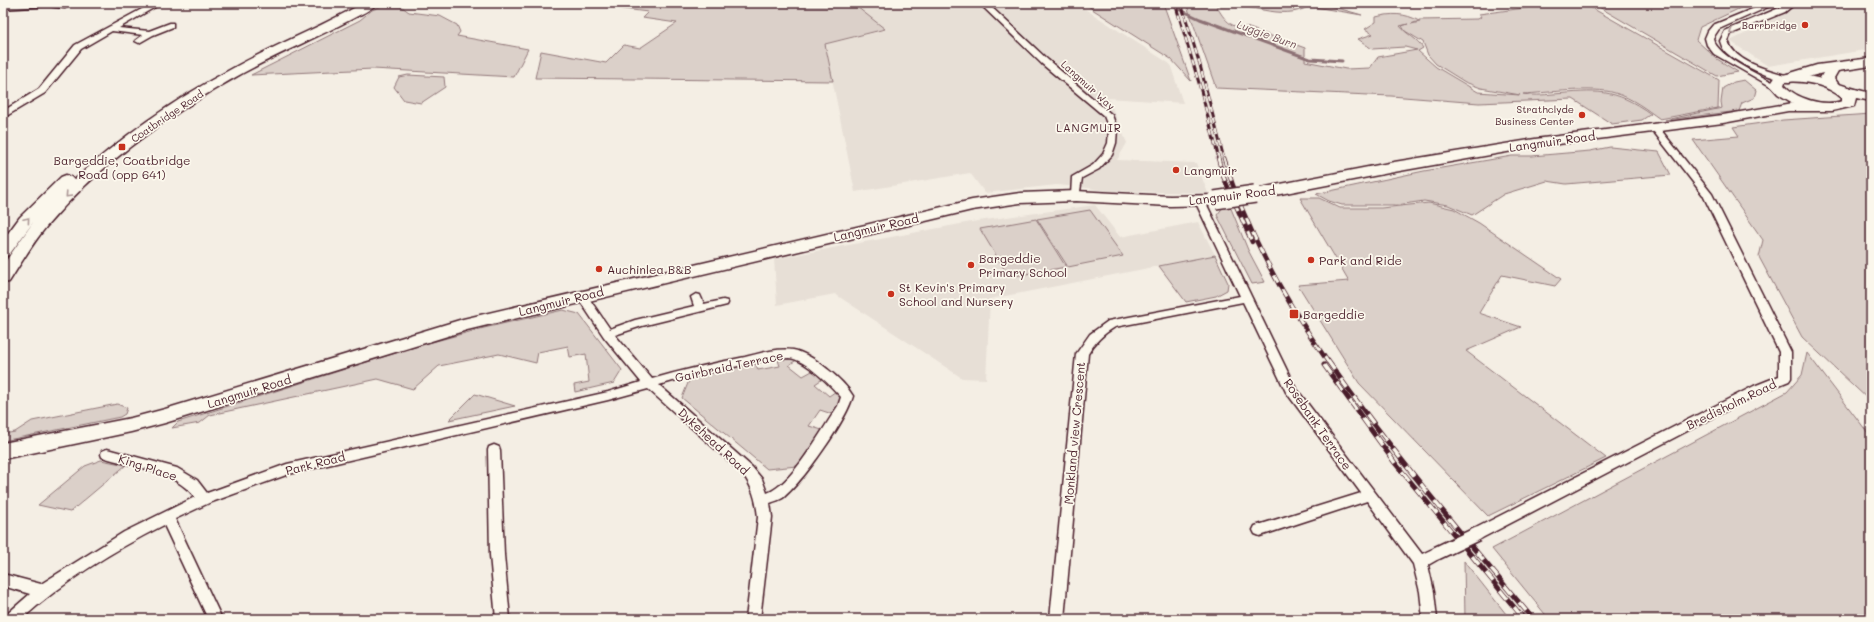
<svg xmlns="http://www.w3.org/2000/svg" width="1874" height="622" viewBox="0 0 1874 622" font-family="Mali,sans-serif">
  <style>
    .built { fill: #e7dfd6 }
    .green { fill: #dbd0c9; stroke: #92787a; fill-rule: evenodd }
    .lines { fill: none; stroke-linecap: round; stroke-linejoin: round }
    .stream { stroke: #8d7174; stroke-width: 3 }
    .minor-casing { stroke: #4a1f2b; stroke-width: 3 }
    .primary-casing { stroke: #4a1f2b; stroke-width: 3 }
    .trunk-casing { stroke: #4a1f2b; stroke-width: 3 }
    .minor { fill: #fbf7ec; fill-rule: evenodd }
    .primary { fill: #fbf7ec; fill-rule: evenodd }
    .trunk { fill: #fbf7ec; fill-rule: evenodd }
    .rail-far2-casing { stroke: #4a1f2b; stroke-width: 3 }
    .rail-far1-casing { stroke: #4a1f2b; stroke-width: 4.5 }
    .rail-casing { stroke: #4a1f2b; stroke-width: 5 }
    .rail-far2 { stroke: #fbf7ec; stroke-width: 2; stroke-dasharray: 6; stroke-linecap: butt }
    .rail-far1 { stroke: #fbf7ec; stroke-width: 3; stroke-dasharray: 8; stroke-linecap: butt }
    .rail { stroke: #fbf7ec; stroke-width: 3.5; stroke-dasharray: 11; stroke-linecap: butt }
    .minor-bridge-casing { stroke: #4a1f2b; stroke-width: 16; stroke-linecap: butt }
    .primary-bridge-casing { stroke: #4a1f2b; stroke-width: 20; stroke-linecap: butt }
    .minor-bridge { stroke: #fbf7ec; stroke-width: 13 }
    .primary-bridge { stroke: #fbf7ec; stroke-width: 17 }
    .oneway { stroke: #ab9695 }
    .poi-dot { fill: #c8321e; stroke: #fbf7ec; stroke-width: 1.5 }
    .labels { text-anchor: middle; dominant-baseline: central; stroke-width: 3.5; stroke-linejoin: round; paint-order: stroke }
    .far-poi-label { font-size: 10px; fill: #4a1f2b; stroke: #fbf7ec; text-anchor: end }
    .far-street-label { font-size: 10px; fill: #4a1f2b; stroke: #fbf7ec }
    .far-water-label { font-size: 11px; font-style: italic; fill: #714f56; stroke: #fbf7ec }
    .far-neighbourhood-label { font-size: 11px; letter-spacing: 1px; fill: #4a1f2b; stroke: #fbf7ec }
    .street-label { font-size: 12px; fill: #4a1f2b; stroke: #fbf7ec }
    .poi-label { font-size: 12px; fill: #4a1f2b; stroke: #fbf7ec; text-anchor: start }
  </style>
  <rect width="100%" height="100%" fill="#f4eee4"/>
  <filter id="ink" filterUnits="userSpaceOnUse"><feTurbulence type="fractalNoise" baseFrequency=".025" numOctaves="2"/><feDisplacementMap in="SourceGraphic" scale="8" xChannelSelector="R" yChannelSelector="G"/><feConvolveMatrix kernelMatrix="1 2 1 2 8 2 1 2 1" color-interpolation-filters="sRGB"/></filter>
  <g filter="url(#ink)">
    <g class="built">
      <path d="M852,3H1079L1085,9L1170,64L1183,103L1108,98L1127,143L1117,160L1196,163L1208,193L1103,191L1089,188L1057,185L985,193L970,173L855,192L825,44L885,30Z"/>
      <path d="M1795,3H1871V49L1768,66L1730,41L1790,11Z"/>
      <path d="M1095,205L1120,237L1198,222L1215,255L990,299L986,379L962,378L835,294L777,305L774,259L971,222Z"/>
    </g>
    <g class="green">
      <path d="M576,3H852L885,29L825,44L833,81L535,78L541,51L606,63L624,45L640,48L677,23L642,18L648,12Z"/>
      <path d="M1085,3H1163L1191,81L1171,59L1092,9Z"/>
      <path d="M1186,3H1320L1362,15L1309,6C1282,23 1247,0 1217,7C1224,19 1231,29 1246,27L1305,48V61L1346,69L1370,68L1378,57L1417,50L1405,47L1372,49L1358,39L1373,34L1365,29L1376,22V17C1391,13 1405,13 1419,21L1411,24L1420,22L1419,20L1478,19L1481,17L1479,14L1532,7L1525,3H1583L1719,80L1718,108L1660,119C1646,109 1632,98 1615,93C1594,86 1546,93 1523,94C1532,96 1543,95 1553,94C1597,91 1613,87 1651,114L1642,120L1612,124L1573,99L1479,103L1391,96L1216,88ZM1408,24L1402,26L1405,31L1423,42L1428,55L1436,64L1465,82L1481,88L1520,95L1478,92L1436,67L1418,51L1423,48C1417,38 1407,35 1400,26Z"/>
      <path d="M1592,3H1751L1700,27L1696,40L1717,59L1738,72L1717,76Z"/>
      <path d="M382,6L402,7L409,12L440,16L457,25L460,32L457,36L528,49L514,77L373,69L251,75L360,20L372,10Z"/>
      <path d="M408,75L444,77L445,87L421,103L404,100L394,87L399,77Z"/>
      <path d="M1744,80L1756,90L1754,98L1742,103L1739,111L1665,120L1722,108L1721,102L1723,88L1734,82Z"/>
      <path d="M1871,114V402L1802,337L1759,257L1763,240L1693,140L1739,136L1733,127L1783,120Z"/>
      <path d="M1610,147L1659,152L1671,175L1566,184L1547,181L1504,194L1472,215L1448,205L1424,201L1397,205H1342L1329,201L1316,194L1424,171L1512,156H1532L1590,151Z"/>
      <path d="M1300,198H1319L1340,208H1381L1429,203L1454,209L1479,223L1561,279L1555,286L1502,275L1479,313L1521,327L1466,351L1606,458L1488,516L1359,383L1298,285L1349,281Z"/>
      <path d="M1224,206H1230L1248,250L1265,282L1252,284L1217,215Z"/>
      <path d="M1090,210L1123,256L1068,267L1037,219Z"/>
      <path d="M1036,219L1066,267L1009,277L980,229Z"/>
      <path d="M1215,255L1228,283L1227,290L1216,296L1186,302L1159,266Z"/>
      <path d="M563,310L579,314L622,370L614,383L575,392L574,385L589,382L586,354L570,357L568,346L538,352L536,363L499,354L439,366L413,389L378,379L210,415L200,423L172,428L178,422L421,345L484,328Z"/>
      <path d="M1807,353L1871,437V619H1549L1492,549L1787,392L1802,375Z"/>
      <path d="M777,357L798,359L789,365L803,376L814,370L824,378L815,384L829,396L839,389L844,395L832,414L820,410L809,426L822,430L797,466L767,469L682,398L690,378L755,362L758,370L780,366Z"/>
      <path d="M475,394L515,406L449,420Z"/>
      <path d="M117,404L127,408L125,414L120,417L3,441V434L15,432L32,421Z"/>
      <path d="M101,460L126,465L70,512L38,505L85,466Z"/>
      <path d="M1464,561L1510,619H1465Z"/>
    </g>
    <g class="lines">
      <path class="stream" d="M1166,3L1200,19L1310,59L1342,61"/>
      <defs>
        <g id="minor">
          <path d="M30,3H57L69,6L65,8L47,6L3,9V5Z"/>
          <path d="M153,3H162L119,28L149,31L170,23H173V27L153,35L139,43L135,41L143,35L112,31L81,49L45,93L3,118V111L39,89L75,45Z"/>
          <path d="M979,3H987L1048,60L1112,115L1117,129L1116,143L1112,155L1099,169L1082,178L1079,198H1073L1071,196L1072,177L1093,165L1103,154L1108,143L1109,129L1104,116L1042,64Z"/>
          <path d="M1767,3H1777L1719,29L1713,38C1716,57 1766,78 1782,87V91H1779L1714,54L1707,45L1705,38L1708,31L1713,25Z"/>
          <path d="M1787,3H1796L1785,12L1731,34L1728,41C1735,63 1769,70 1789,76V80C1776,82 1731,61 1724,50C1722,47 1721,44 1720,41L1725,31L1779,8Z"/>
          <path d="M1654,124L1657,125L1712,194L1791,352V378L1789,381L1762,392L1482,538L1477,540L1472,538L1470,534L1472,530L1754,386L1779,376V352L1703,195L1650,127Z"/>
          <path d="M1200,198L1205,201L1295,387L1422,554L1437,547L1442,549L1444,553L1442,557L1428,565L1434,592L1437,619H1423L1420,592L1413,564L1367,501L1260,536L1255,534L1253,530L1255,526L1361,493L1286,392L1243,302L1115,327C1103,334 1095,342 1088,354L1064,619H1050L1076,354L1090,334L1108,321L1240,296L1195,201Z"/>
          <path d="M582,293L586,294L610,329L635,320L694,306L691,297L696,294L700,295L704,304L723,300L727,301L728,303L727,305L642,326L615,335L652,379C683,370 714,363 745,357C760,353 777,348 793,350C811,353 844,380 853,396C846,421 804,480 784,497C780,500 775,501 770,503L772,517L760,619H746L758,517C756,500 753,487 742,473L648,389L608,400L289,474L209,503L175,519L222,619H208L164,525C114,550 64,581 22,619H5L7,614L30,594L3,586V574L41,584L124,532L195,497C173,470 134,467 102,457L101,454L102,451L107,449L177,468L197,480L207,493L287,464L608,392L641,382L604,337L578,298L577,296ZM789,358C805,359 830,385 841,397L838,406C823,428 792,485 767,493L762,479L752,467L659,385L687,377L771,359Z"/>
          <path d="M494,445L499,447L500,450L504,555L510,619H496L490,555L488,450L489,447Z"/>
        </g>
        <g id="primary">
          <path d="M363,3H377C372,10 359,15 352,19C316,38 279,53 243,73C171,113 100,163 46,227C32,244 21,263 9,282L3,283V265L34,221L9,255L3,256V240L20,217L61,177L66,175L71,177L74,180L72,182C120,137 177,98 235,67C277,44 321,27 363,3Z"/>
          <path d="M1789,74C1819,75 1843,87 1871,93V101L1856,98L1854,106L1832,111H1788L1723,123L1535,147L1394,172L1255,199L1249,197L1247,194L1249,191L1255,189L1394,162L1535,139L1723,115L1793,103L1778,94L1770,85L1776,76ZM1785,82C1805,80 1827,85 1842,98V101C1824,107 1796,99 1784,85Z"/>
          <path d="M1076,191L1170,196L1215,195L1221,197L1223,200L1221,203L1215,205L1170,206L1076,201L1020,203L972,210L467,330L165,423L131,432L3,459V443L131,418L165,409L463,319L972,200L1020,193Z"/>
        </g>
        <path id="trunk" d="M1871,58V66L1838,71L1834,78L1840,86L1838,89H1828L1820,78L1823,73L1789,82L1784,81L1782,78L1784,75L1817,65Z"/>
      </defs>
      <use href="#minor" class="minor-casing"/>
      <use href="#primary" class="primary-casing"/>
      <use href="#trunk" class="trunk-casing"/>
      <use href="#minor" class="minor"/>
      <use href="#primary" class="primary"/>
      <use href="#trunk" class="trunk"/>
      <defs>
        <g id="rail-far2">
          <path d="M1175,3L1199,83L1219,159"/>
          <path d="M1181,3L1200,65L1224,159"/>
        </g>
        <g id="rail-far1">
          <path d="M1218,158L1223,176L1252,242"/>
          <path d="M1224,158C1245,229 1286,302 1328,362"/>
        </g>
        <g id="rail">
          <path d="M1328,361C1391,451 1462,535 1533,619"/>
          <path d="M1324,365L1395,463L1524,619"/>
        </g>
      </defs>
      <use href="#rail-far2" class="rail-far2-casing"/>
      <use href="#rail-far1" class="rail-far1-casing"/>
      <use href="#rail" class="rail-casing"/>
      <use href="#rail-far2" class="rail-far2"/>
      <use href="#rail-far1" class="rail-far1"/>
      <use href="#rail" class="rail"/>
      <defs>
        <path id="minor-bridge" d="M1437,553L1477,534"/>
        <path id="primary-bridge" d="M1215,200L1255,194"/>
      </defs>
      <use href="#minor-bridge" class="minor-bridge-casing"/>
      <use href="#primary-bridge" class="primary-bridge-casing"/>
      <use href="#minor-bridge" class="minor-bridge"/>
      <use href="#primary-bridge" class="primary-bridge"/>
    </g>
    <defs><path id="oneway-chevron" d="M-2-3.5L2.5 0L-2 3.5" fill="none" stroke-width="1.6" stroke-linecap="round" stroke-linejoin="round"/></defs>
    <g class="oneway">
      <use href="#oneway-chevron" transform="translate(1732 32) rotate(150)"/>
      <use href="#oneway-chevron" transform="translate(68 195) rotate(133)"/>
      <use href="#oneway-chevron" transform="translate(27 220) rotate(-50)"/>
    </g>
  </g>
  <g class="poi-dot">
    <circle cx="1805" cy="25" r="4"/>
    <circle cx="1582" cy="115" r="4"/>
    <rect x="118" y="143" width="8" height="8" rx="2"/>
    <circle cx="1176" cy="170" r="4"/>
    <circle cx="1311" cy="260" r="4"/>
    <circle cx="971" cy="265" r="4"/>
    <circle cx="599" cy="269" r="4"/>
    <circle cx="891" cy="294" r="4"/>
    <rect x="1289" y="309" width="10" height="10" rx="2"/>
  </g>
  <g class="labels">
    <g class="far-poi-label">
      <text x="1797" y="25">Barrbridge</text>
      <text x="1574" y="109">Strathclyde<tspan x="1574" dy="12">Business Center</tspan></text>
    </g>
    <g class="far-street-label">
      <text transform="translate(1088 85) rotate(42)">Langmuir Way</text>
      <text transform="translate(167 116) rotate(-34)">Coatbridge Road</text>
    </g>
    <g class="far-water-label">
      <text transform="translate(1267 34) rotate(20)">Luggie Burn</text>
    </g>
    <g class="far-neighbourhood-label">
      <text x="1089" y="127">LANGMUIR</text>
    </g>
    <g class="street-label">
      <text transform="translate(1552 141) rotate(-8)">Langmuir Road</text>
      <text transform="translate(1232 195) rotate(-7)">Langmuir Road</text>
      <text transform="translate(876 227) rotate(-13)">Langmuir Road</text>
      <text transform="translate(561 301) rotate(-14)">Langmuir Road</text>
      <text transform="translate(729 366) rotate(-12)">Gairbraid Terrace</text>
      <text transform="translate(249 391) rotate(-17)">Langmuir Road</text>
      <text transform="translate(1731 404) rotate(-26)">Bredisholm Road</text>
      <text transform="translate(1318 424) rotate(55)">Rosebank Terrace</text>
      <text transform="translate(1074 433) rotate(-85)">Monkland view Crescent</text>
      <text transform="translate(714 441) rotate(43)">Dykehead Road</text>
      <text transform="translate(315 463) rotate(-14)">Park Road</text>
      <text transform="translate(148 467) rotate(18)">King Place</text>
    </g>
    <g class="poi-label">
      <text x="122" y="160" text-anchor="middle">Bargeddie, Coatbridge<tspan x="122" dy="14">Road (opp 641)</tspan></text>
      <text x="1184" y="170">Langmuir</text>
      <text x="979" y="258">Bargeddie<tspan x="979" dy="14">Primary School</tspan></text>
      <text x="1319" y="260">Park and Ride</text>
      <text x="607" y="269">Auchinlea B&amp;B</text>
      <text x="899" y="287">St Kevin's Primary<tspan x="899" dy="14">School and Nursery</tspan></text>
      <text x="1303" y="314">Bargeddie</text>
    </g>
  </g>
  <rect width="1874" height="622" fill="none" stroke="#fbf7ec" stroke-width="16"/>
  <rect x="8" y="8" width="1858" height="606" fill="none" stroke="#4a1f2b" stroke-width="1.5" filter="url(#ink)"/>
</svg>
